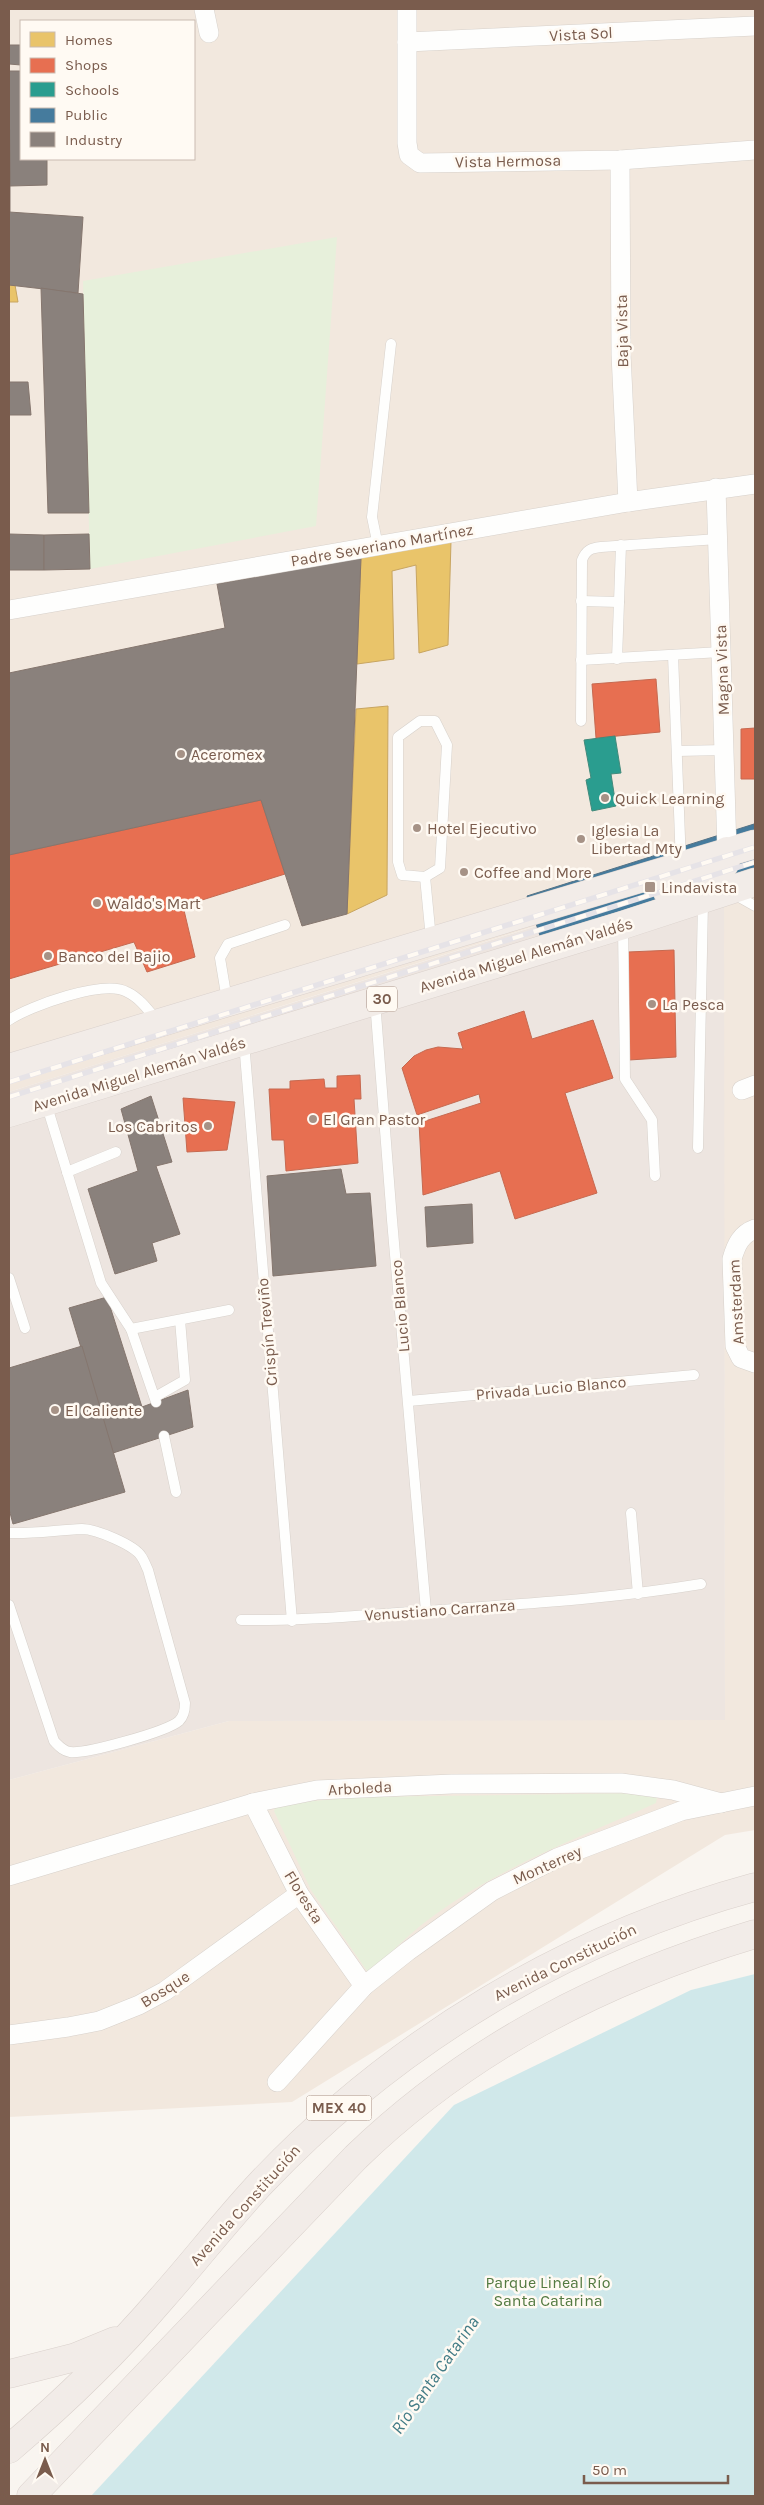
<svg xmlns="http://www.w3.org/2000/svg" width="764" height="2505" viewBox="0 0 764 2505" font-family="Karla,sans-serif">
  <style>
    .residential { fill: #f2e8de; fill-rule: evenodd }
    .industrial { fill: #ede5e0 }
    .green { fill: #e7f0db }
    .water { fill: #d0e8ea }
    .homes { fill: #e9c46a; stroke: #c8a561 }
    .shops { fill: #e76f51; stroke: #c66950 }
    .schools { fill: #2a9d8f; stroke: #428a7b }
    .public { fill: #457b9d; stroke: #557285 }
    .industry { fill: #8a817c; stroke: #85766e }
    .lines { fill: none; stroke-linecap: round; stroke-linejoin: round }
    .service-casing { stroke: #d7d1cb; stroke-width: 11 }
    .minor-casing { stroke: #d7d1cb; stroke-width: 20 }
    .trunk-casing { stroke: #dad1cc; stroke-width: 29 }
    .service { stroke: #fefefd; stroke-width: 10 }
    .minor { stroke: #fefefd; stroke-width: 19 }
    .trunk { stroke: #f2ece8; stroke-width: 28 }
    .rail-casing { stroke: #e6e3e7; stroke-width: 5.5 }
    .rail { stroke: #fffaf3; stroke-width: 4; stroke-dasharray: 11; stroke-linecap: butt }
    .poi-dot { fill: #a69286; stroke: #fffaf3; stroke-width: 2 }
    .labels { text-anchor: middle; dominant-baseline: central; stroke-width: 5; stroke-linejoin: round; paint-order: stroke }
    .shield { fill: #fffaf3; stroke: #a28b7f; stroke-width: 1 }
    .shield-label { font-size: 15px; font-weight: bold; fill: #7a5c4d }
    .street-label { font-size: 16px; fill: #7a5c4d; stroke: #fffaf3 }
    .poi-label { font-size: 16px; fill: #7a5c4d; stroke: #fffaf3; text-anchor: start }
    .park-label { font-size: 16px; fill: #537a41; stroke: #fffaf3 }
    .water-label { font-size: 18px; font-style: italic; fill: #437c86; stroke: #fffaf3 }
  </style>
  <rect width="100%" height="100%" fill="#f9f5f0"/>
  <path class="residential" d="M9,9H755V1830L725,1835L292,2102L9,2117V1780L229,1721L725,1719L723,867L9,1092ZM21,21H194V159H21Z"/>
  <path class="industrial" d="M724,867L725,1720L229,1721L9,1780V1092Z"/>
  <g class="green">
    <path d="M337,237L316,526L90,569L83,281Z"/>
    <path d="M643,1793L657,1797L656,1803C576,1839 489,1871 420,1926C403,1940 388,1955 373,1971H367L311,1890L274,1811L278,1804L360,1797Z"/>
  </g>
  <path class="water" d="M755,1974V2496H91L454,2105L691,1990Z"/>
  <g class="homes">
    <path d="M9,285H15L18,302H9Z"/>
    <path d="M451,541L448,645L419,653L416,565L392,571L394,659L357,664L361,557Z"/>
    <path d="M388,706L387,895L347,914L356,709Z"/>
  </g>
  <g class="shops">
    <path d="M656,679L660,732L596,738L592,684Z"/>
    <path d="M755,728V779H741V729Z"/>
    <path d="M261,800L285,874L183,906L195,957L147,972L134,942L9,979V855Z"/>
    <path d="M674,950L676,1057L629,1060L628,952Z"/>
    <path d="M524,1011L532,1039L593,1020L613,1078L565,1093L597,1193L515,1219L500,1171L423,1195L419,1123L481,1103L479,1094L417,1115L402,1068L414,1056L426,1050L438,1047L463,1049L458,1033Z"/>
    <path d="M360,1075L361,1099H354L358,1163L286,1171L284,1140H272L269,1089H290V1081L324,1079L325,1088H337V1076Z"/>
    <path d="M183,1098L235,1102L227,1150L187,1152Z"/>
  </g>
  <path class="schools" d="M615,736L621,773L611,774L616,806L592,811L586,780L591,778L584,740Z"/>
  <path class="public" d="M754,824L755,885L545,951L527,896Z"/>
  <g class="industry">
    <path d="M9,45H21V65L9,64Z"/>
    <path d="M9,71H21V159H47V185L10,186Z"/>
    <path d="M9,74L10,186V212H9Z"/>
    <path d="M9,212L83,217L78,293L9,285Z"/>
    <path d="M41,288L83,294L89,513H48Z"/>
    <path d="M9,382H28L31,415H9Z"/>
    <path d="M9,534L44,535V570H9Z"/>
    <path d="M89,534L90,569L44,570V535Z"/>
    <path d="M361,557L347,914L302,926L261,800L9,855V673L225,628L217,584Z"/>
    <path d="M151,1096L172,1162L156,1166L180,1234L152,1243L157,1261L115,1274L88,1189L138,1171L121,1109Z"/>
    <path d="M341,1169L346,1194L370,1193L376,1266L273,1276L267,1176Z"/>
    <path d="M472,1204L473,1243L427,1247L425,1207Z"/>
    <path d="M107,1297L142,1407L188,1390L193,1427L113,1453L69,1308Z"/>
    <path d="M82,1346L125,1492L13,1524L9,1509V1368Z"/>
  </g>
  <g class="lines">
    <defs>
      <g id="service">
        <path d="M378,546L372,517L391,344"/>
        <path d="M581,601L619,602"/>
        <path d="M673,655L681,864"/>
        <path d="M617,659L621,545"/>
        <path d="M581,660L721,652"/>
        <path d="M420,721H435L447,745L440,868L425,877L402,875L398,862V737Z"/>
        <path d="M581,721L582,560C586,550 591,548 601,547L718,539"/>
        <path d="M677,751L724,750"/>
        <path d="M425,877L431,939"/>
        <path d="M732,893L755,906"/>
        <path d="M623,926L625,1079L652,1120L655,1176"/>
        <path d="M227,1000L220,958L228,944L285,925"/>
        <path d="M375,1001L392,1220L426,1611"/>
        <path d="M9,1020C30,1006 104,979 127,992C140,998 149,1011 158,1022"/>
        <path d="M244,1042L292,1621"/>
        <path d="M46,1103L101,1283L131,1329L156,1402"/>
        <path d="M698,1148L703,902"/>
        <path d="M67,1172L116,1152"/>
        <path d="M9,1278L25,1328"/>
        <path d="M131,1329L229,1310"/>
        <path d="M155,1397L185,1380L180,1320"/>
        <path d="M409,1401L694,1375"/>
        <path d="M164,1436L176,1492"/>
        <path d="M631,1513L638,1594"/>
        <path d="M9,1533C34,1534 57,1530 82,1529C96,1529 134,1545 141,1556C144,1560 146,1566 148,1570L185,1703C185,1710 184,1716 179,1721C166,1732 86,1754 70,1752C63,1751 59,1746 54,1741L9,1605"/>
        <path d="M241,1620C303,1621 364,1615 426,1611C518,1604 610,1599 701,1584"/>
      </g>
      <g id="minor">
        <path d="M204,9L209,33"/>
        <path d="M407,9V143L409,155L420,163L620,160L755,150"/>
        <path d="M407,42L755,26"/>
        <path d="M620,160L621,354L628,502"/>
        <path d="M716,488L727,851"/>
        <path d="M9,610L628,502L755,484"/>
        <path d="M742,1090L755,1085"/>
        <path d="M755,1229C741,1234 736,1245 732,1259L735,1346L741,1358L755,1363"/>
        <path d="M253,1803L299,1894L364,1986"/>
        <path d="M9,1876L253,1803L317,1790L452,1784L621,1783L673,1790L721,1803"/>
        <path d="M9,2035L68,2027L99,2021L139,2005L165,1991L299,1894"/>
        <path d="M277,2082L364,1986L408,1951L492,1891L557,1858L681,1811L755,1796"/>
      </g>
      <g id="trunk">
        <path d="M667,891C681,886 719,878 725,863C726,860 726,855 727,851"/>
        <path d="M9,1068L755,844"/>
        <path d="M9,1113L623,925L755,882"/>
        <path d="M9,2374L76,2357L115,2341"/>
        <path d="M9,2449C63,2403 116,2352 162,2298C196,2260 227,2219 262,2182C396,2041 567,1938 755,1887"/>
        <path d="M31,2496L356,2157C470,2047 605,1979 755,1934"/>
      </g>
    </defs>
    <use href="#service" class="service-casing"/>
    <use href="#minor" class="minor-casing"/>
    <use href="#trunk" class="trunk-casing"/>
    <use href="#service" class="service"/>
    <use href="#minor" class="minor"/>
    <use href="#trunk" class="trunk"/>
    <defs>
      <g id="rail">
        <path d="M9,1082L755,847"/>
        <path d="M9,1097L755,862"/>
      </g>
    </defs>
    <use href="#rail" class="rail-casing"/>
    <use href="#rail" class="rail"/>
  </g>
  <g class="poi-dot">
    <circle cx="181" cy="754" r="5"/>
    <circle cx="605" cy="798" r="5"/>
    <circle cx="417" cy="828" r="5"/>
    <circle cx="581" cy="839" r="5"/>
    <circle cx="464" cy="872" r="5"/>
    <rect x="644" y="881" width="12" height="12" rx="2.5"/>
    <circle cx="97" cy="903" r="5"/>
    <circle cx="48" cy="956" r="5"/>
    <circle cx="652" cy="1004" r="5"/>
    <circle cx="313" cy="1119" r="5"/>
    <circle cx="208" cy="1126" r="5"/>
    <circle cx="55" cy="1410" r="5"/>
  </g>
  <g class="labels">
    <g class="shield">
      <rect x="367" y="986.5" width="30" height="25" rx="4"/>
      <rect x="306.5" y="2095.5" width="65" height="25" rx="4"/>
    </g>
    <g class="shield-label">
      <text x="382" y="999">30</text>
      <text x="339" y="2108">MEX 40</text>
    </g>
    <g class="street-label">
      <text transform="translate(581 34) rotate(-3)">Vista Sol</text>
      <text transform="translate(508 161) rotate(-1)">Vista Hermosa</text>
      <text transform="translate(622 331) rotate(-91)">Baja Vista</text>
      <text transform="translate(382 545) rotate(-10)">Padre Severiano Martínez</text>
      <text transform="translate(722 670) rotate(-92)">Magna Vista</text>
      <text transform="translate(526 955) rotate(-17)">Avenida Miguel Alemán Valdés</text>
      <text transform="translate(139 1074) rotate(-17)">Avenida Miguel Alemán Valdés</text>
      <text transform="translate(736 1302) rotate(-93)">Amsterdam</text>
      <text transform="translate(400 1306) rotate(-95)">Lucio Blanco</text>
      <text transform="translate(267 1332) rotate(-95)">Crispín Treviño</text>
      <text transform="translate(551 1388) rotate(-5)">Privada Lucio Blanco</text>
      <text transform="translate(440 1610) rotate(-4)">Venustiano Carranza</text>
      <text transform="translate(360 1788) rotate(-3)">Arboleda</text>
      <text transform="translate(547 1865) rotate(-24)">Monterrey</text>
      <text transform="translate(304 1897) rotate(58)">Floresta</text>
      <text transform="translate(565 1962) rotate(-26)">Avenida Constitución</text>
      <text transform="translate(165 1989) rotate(-32)">Bosque</text>
      <text transform="translate(245 2205) rotate(-48)">Avenida Constitución</text>
    </g>
    <g class="poi-label">
      <text x="191" y="754">Aceromex</text>
      <text x="615" y="798">Quick Learning</text>
      <text x="427" y="828">Hotel Ejecutivo</text>
      <text x="591" y="830">Iglesia La<tspan x="591" dy="18">Libertad Mty</tspan></text>
      <text x="474" y="872">Coffee and More</text>
      <text x="661" y="887">Lindavista</text>
      <text x="107" y="903">Waldo's Mart</text>
      <text x="58" y="956">Banco del Bajio</text>
      <text x="662" y="1004">La Pesca</text>
      <text x="323" y="1119">El Gran Pastor</text>
      <text x="198" y="1126" text-anchor="end">Los Cabritos</text>
      <text x="65" y="1410">El Caliente</text>
    </g>
    <g class="park-label">
      <text x="548" y="2282">Parque Lineal Río<tspan x="548" dy="18">Santa Catarina</tspan></text>
    </g>
    <g class="water-label">
      <text transform="translate(435 2375) rotate(-55)">Río Santa Catarina</text>
    </g>
  </g>
  <rect width="764" height="2505" fill="none" stroke="#7a5c4d" stroke-width="20"/>
  <rect x="20" y="20" width="175" height="140" fill="#fffaf3" stroke="#cabbb1"/>
  <rect x="30" y="32" width="25" height="15" fill="#e9c46a" stroke="#cabbb1"/>
  <text x="65" y="45" font-size="15" fill="#7a5c4d">Homes</text>
  <rect x="30" y="58" width="25" height="15" fill="#e76f51" stroke="#cabbb1"/>
  <text x="65" y="70" font-size="15" fill="#7a5c4d">Shops</text>
  <rect x="30" y="82" width="25" height="15" fill="#2a9d8f" stroke="#cabbb1"/>
  <text x="65" y="95" font-size="15" fill="#7a5c4d">Schools</text>
  <rect x="30" y="108" width="25" height="15" fill="#457b9d" stroke="#cabbb1"/>
  <text x="65" y="120" font-size="15" fill="#7a5c4d">Public</text>
  <rect x="30" y="132" width="25" height="15" fill="#8a817c" stroke="#cabbb1"/>
  <text x="65" y="145" font-size="15" fill="#7a5c4d">Industry</text>
  <g transform="translate(45 2460)" stroke="#fffaf3" stroke-width="4" paint-order="stroke">
  <path d="M0-4L9 19L0 12L-9 19Z" fill="#7a5c4d"/>
  <text y="-8" font-size="14" font-weight="bold" text-anchor="middle" fill="#7a5c4d">N</text>
  </g>
  <path d="M584 2475v8h144v-8" fill="none" stroke="#7a5c4d" stroke-width="2.5"/>
  <text x="592" y="2475" font-size="15" fill="#7a5c4d" stroke="#fffaf3" stroke-width="4" paint-order="stroke">50 m</text>
</svg>
